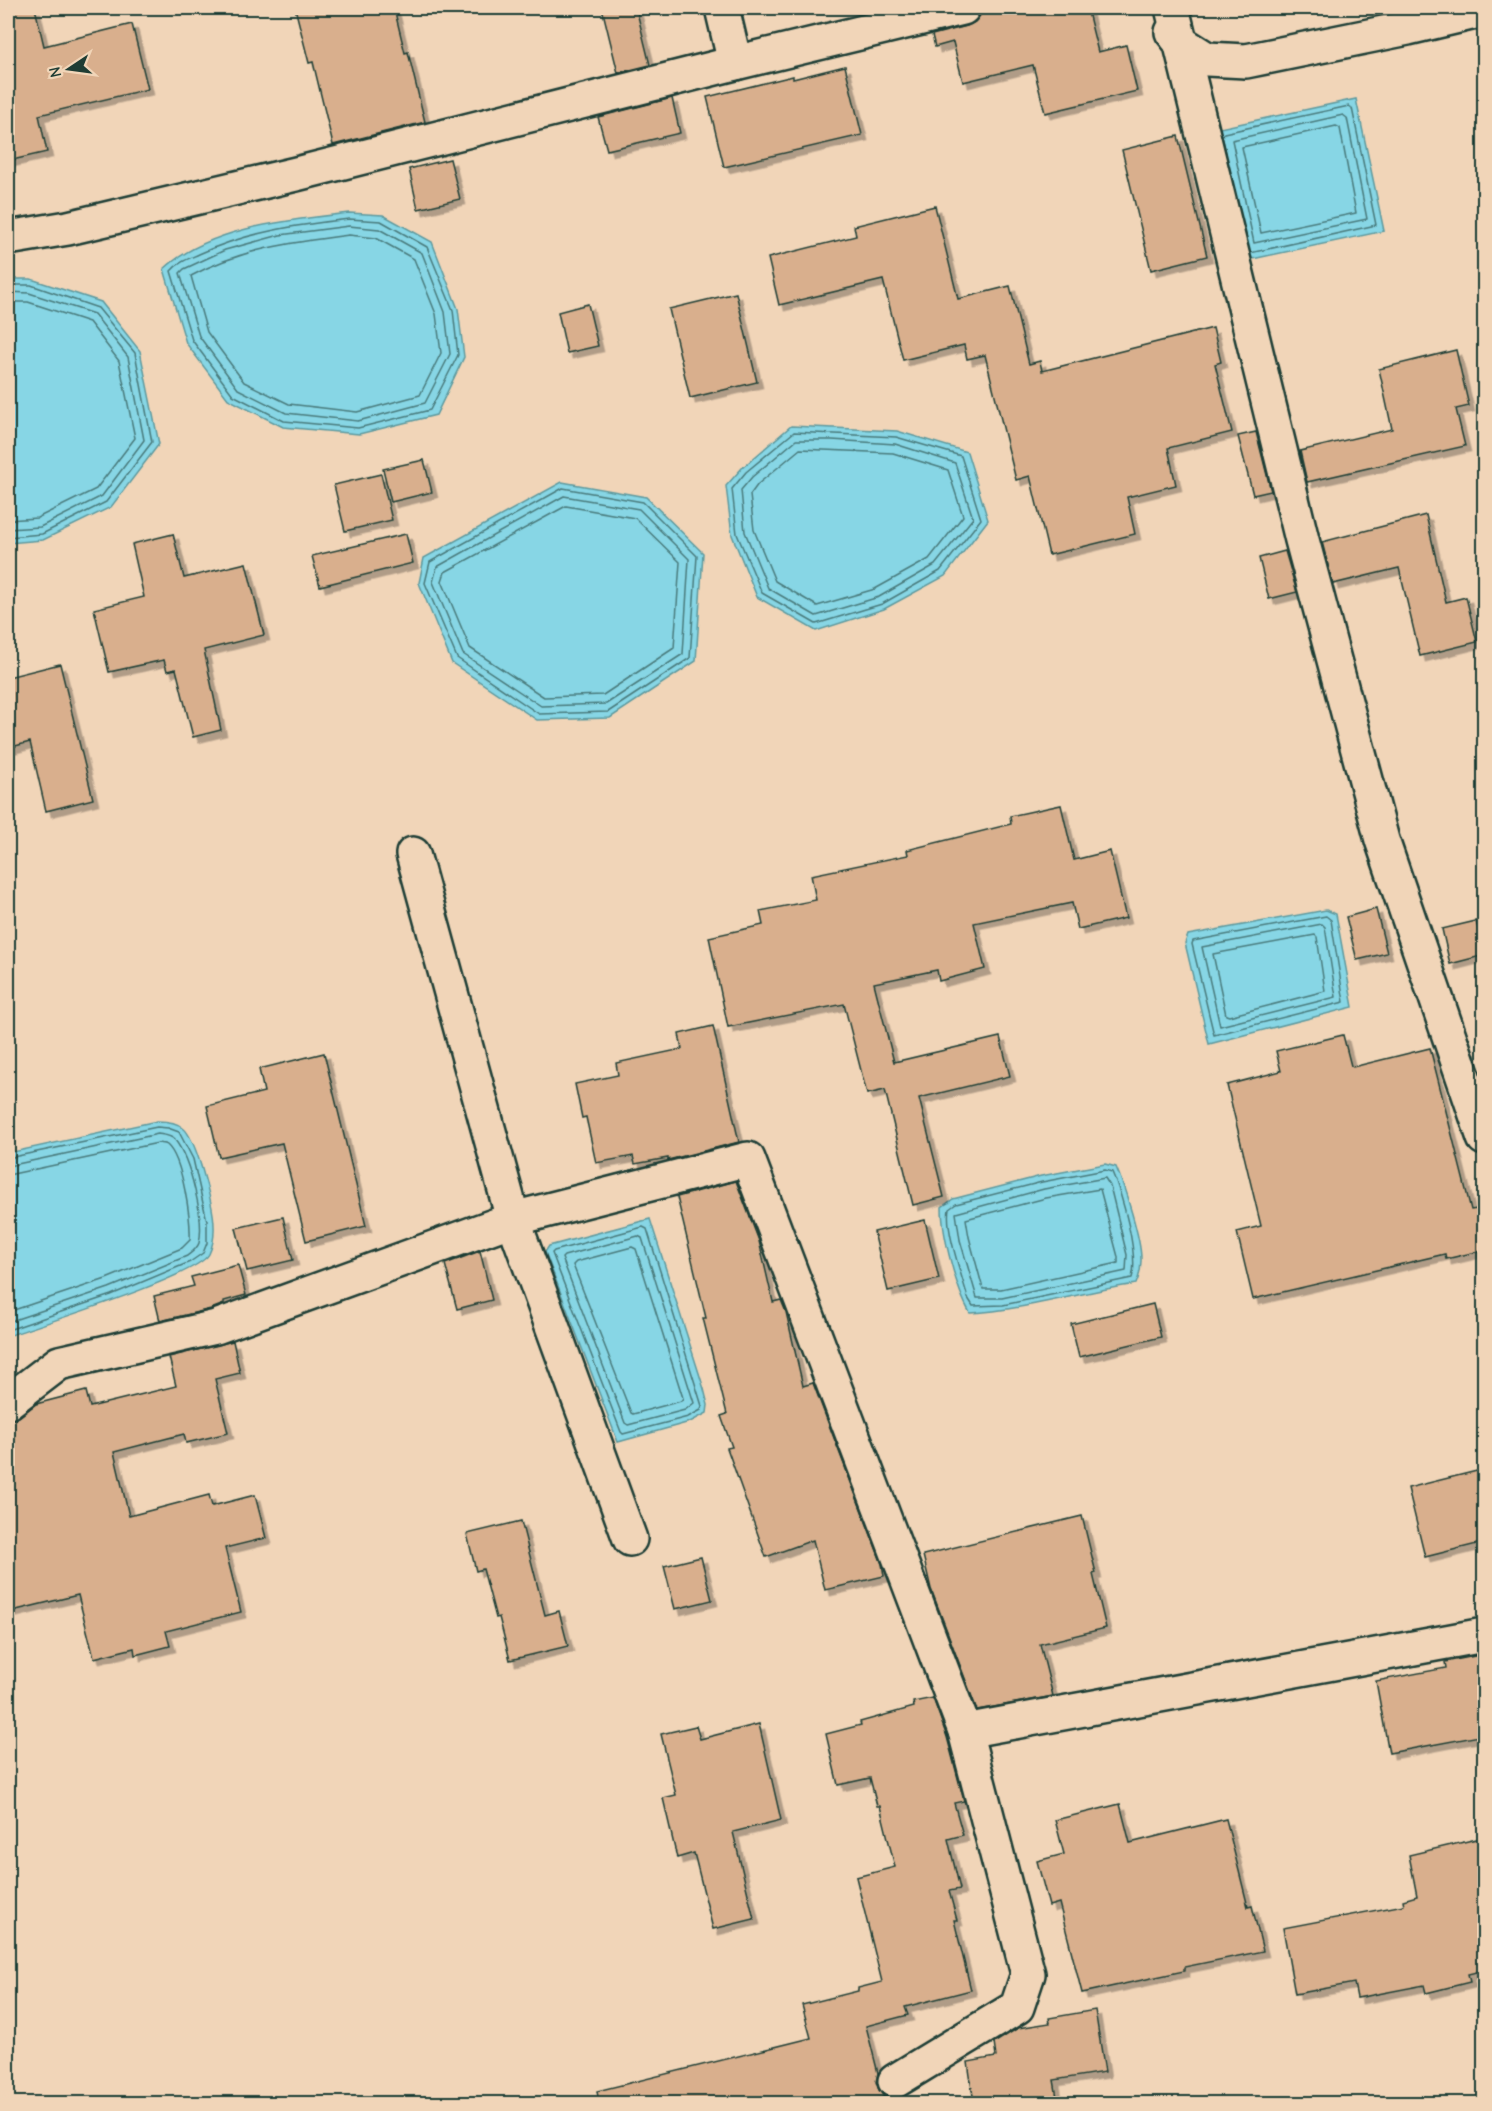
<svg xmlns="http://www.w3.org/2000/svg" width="1492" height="2111" viewBox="0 0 1492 2111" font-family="'Comic Neue',sans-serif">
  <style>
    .water { fill: #87d6e5; stroke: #5d999e; stroke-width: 1.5 }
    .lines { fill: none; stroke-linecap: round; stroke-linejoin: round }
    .shore { stroke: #497a7b; stroke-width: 1.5 }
    .building { fill: #d9af8d; stroke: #1f3d34; stroke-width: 1.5; filter: url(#shadow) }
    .minor-casing { stroke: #1f3d34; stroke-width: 38 }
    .minor { stroke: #f1d5b8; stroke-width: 33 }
  </style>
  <defs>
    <filter id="shadow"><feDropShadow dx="5.5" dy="5.5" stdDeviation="0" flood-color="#0004"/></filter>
  </defs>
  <rect width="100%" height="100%" fill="#f1d5b8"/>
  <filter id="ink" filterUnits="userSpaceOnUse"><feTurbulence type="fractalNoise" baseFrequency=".0167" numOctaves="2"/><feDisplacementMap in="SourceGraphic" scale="12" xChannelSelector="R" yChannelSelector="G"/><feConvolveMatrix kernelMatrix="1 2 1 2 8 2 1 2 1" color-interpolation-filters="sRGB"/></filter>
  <g filter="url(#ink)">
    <g class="water">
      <path d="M1356,99L1384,231L1243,261L1215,129Z"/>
      <path d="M349,213L383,215L432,242L458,309L464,357L436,415L359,434L283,427L228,399L186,343L164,269C209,227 289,220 349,213Z"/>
      <path d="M8,279H31L101,302L140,351L159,444L111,507L43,540L8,543Z"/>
      <path d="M791,426L897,431L967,452L988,520L945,576L884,609L816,631L757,597L732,535L726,486L742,468Z"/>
      <path d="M562,482L646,497L703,553L696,661L610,718L537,720L452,663L419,583L424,558Z"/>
      <path d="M1326,910L1336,914L1353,1007L1209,1044L1185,943L1188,935Z"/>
      <path d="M157,1121C165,1121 177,1122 183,1128C191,1134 199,1159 202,1169C209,1194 221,1229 209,1254C198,1276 39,1325 8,1336V1153Z"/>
      <path d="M1105,1164L1116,1167C1124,1185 1142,1241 1141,1261C1141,1269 1139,1277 1136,1284C1080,1292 1026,1310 970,1313C956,1289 942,1235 942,1207L953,1199L1041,1176Z"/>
      <path d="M650,1219L704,1389L708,1405L707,1413L690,1422L618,1442L545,1252L549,1246Z"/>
    </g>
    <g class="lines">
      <g class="shore">
        <path d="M1343,115L1347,118L1367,219L1254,243L1232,140Z"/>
        <path d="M1336,126L1340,128L1356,213L1261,233L1242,147Z"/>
        <path d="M1226,153L1222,136L1224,133L1349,106L1352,108L1376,225L1250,253"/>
        <path d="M349,219L381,221L427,247L453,310L458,355L430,410L358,428L284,421L233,395L192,340L171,271C179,262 188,259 199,254C247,232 297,225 349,219Z"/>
        <path d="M349,226L379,229L422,253L445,312L450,354L425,403L358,421L286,413L238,389L199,336L180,273L184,269L225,250L280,235Z"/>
        <path d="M349,235L376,238L414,259L436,314L441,353L420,395L357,412L289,404L244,382L207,332L191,276C240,249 294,242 349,235Z"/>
        <path d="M8,285H31L98,308L135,353L152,442L106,502L42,534L8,537"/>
        <path d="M8,292L29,293L94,314L128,357L144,440L102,496L40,527L8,529"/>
        <path d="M8,302H28L89,322L119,361L135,438L96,489L37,518L8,520"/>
        <path d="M794,432L896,437L961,456L981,519L940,571L882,604L816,624L762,593L737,534L732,489L746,472Z"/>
        <path d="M796,440H832L895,444L955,463L973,518L935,565L879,597L816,616L768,588L745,532L741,490L752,477Z"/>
        <path d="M800,449L893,453L948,470L963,516L929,559L875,589L817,606L775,581L754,530L750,495L758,484Z"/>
        <path d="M563,488L643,502L697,556L690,658L608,712L539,714L457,658L425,583L430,562Z"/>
        <path d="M564,496L639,509L689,559L683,654L606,704L541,706L463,654L433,582L437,567Z"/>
        <path d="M566,506L635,518L680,562L674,648L603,695L544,697L470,648L442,581L445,572Z"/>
        <path d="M1326,916L1331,920L1344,1002L1214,1035L1192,944L1193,941Z"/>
        <path d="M1322,924L1325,927L1336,997L1220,1026L1202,947Z"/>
        <path d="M1315,935L1317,937L1325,991L1229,1016L1226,1015L1213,954Z"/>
        <path d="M8,1158L157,1127L168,1128L179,1132L193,1159L207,1221V1243L203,1253L190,1262L111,1295L8,1330"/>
        <path d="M8,1166L158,1134C164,1135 171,1135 175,1140C190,1159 205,1219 199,1243C197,1249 192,1252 187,1256L109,1288L8,1322"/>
        <path d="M1105,1170L1112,1172C1122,1194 1139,1255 1132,1278L1003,1305L973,1306L968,1298C962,1276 945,1230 949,1209L956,1204L1042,1182Z"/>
        <path d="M8,1175L158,1143C161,1144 165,1143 167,1145C183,1159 191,1220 190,1240L182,1248L106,1279L8,1312"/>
        <path d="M1105,1178L1110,1186L1127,1255L1126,1271L1002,1298H977L960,1240L956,1213L1044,1189Z"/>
        <path d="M1100,1189L1118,1257V1263L1001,1289H983L969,1237L966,1219L1046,1198Z"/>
        <path d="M643,1227L647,1229L702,1406L701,1410L688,1417L623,1434L621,1432L552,1253L554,1251Z"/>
        <path d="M638,1236L642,1238L694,1403L685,1410L628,1425L625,1423L562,1258L564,1256Z"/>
        <path d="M632,1247L636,1249L683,1398L681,1401L633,1414L631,1413L573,1265L576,1262Z"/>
      </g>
    </g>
    <g class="building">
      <path d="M8,8H35L44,46L132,24L148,89L39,115L47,152L8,161Z"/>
      <path d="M295,8H394L405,53L408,52L425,122L333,145L313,62L309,63Z"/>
      <path d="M602,8H636L650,65L618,73Z"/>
      <path d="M981,8H1087L1098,52L1126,45L1137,91L1045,113L1033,65L963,82L953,42L935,47L932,35L967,26L975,22L981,14Z"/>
      <path d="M845,66L862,135L724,167L707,97L793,76V79Z"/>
      <path d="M672,98L680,133L607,150L598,117Z"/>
      <path d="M1178,136L1207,256L1151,270L1122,150Z"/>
      <path d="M450,159L460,199L418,209L409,169Z"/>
      <path d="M935,206L958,299L1010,286L1029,364L1040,361L1042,371L1213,328L1221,362L1215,364L1232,432L1168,448L1176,485L1127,497L1135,534L1049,555L1030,476L1016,480L985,355L967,359L964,345L903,360L883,280L779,305L768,258L856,236L854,226Z"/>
      <path d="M736,293L757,382L690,398L669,309Z"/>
      <path d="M588,304L598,346L567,353L558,312Z"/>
      <path d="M1456,350L1469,406L1456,409L1465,446L1307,482L1300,451L1392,429L1379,369Z"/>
      <path d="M1256,432L1271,491L1253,495L1238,436Z"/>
      <path d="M424,460L432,492L391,502L383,469Z"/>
      <path d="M381,474L392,520L345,531L334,485Z"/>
      <path d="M1426,515L1446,602L1466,597L1477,642L1420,656L1399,568L1333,584L1322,542Z"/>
      <path d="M173,534L184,578L246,563L264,635L204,650L221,730L193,737L176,669L167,671L164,660L109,672L94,609L144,597L132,544Z"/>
      <path d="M406,534L413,563L320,586L312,556Z"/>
      <path d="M1285,551L1297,592L1269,599L1259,558Z"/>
      <path d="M60,664L93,799L46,811L30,742L8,748V677Z"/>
      <path d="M1061,805L1074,860L1110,851L1126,918L1078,929L1072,903L974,923L985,969L939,981L937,970L874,983L894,1062L1000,1037L1010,1076L919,1098L944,1197L913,1205L885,1090L867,1094L844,1004L728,1027L709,937L763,925L760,911L816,900L811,875L908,855L907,850L1011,824L1010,816Z"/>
      <path d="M1376,909L1387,953L1357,960L1346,917Z"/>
      <path d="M1476,921L1485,955L1450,964L1442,929Z"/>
      <path d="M713,1026L739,1142L668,1160V1158L635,1164L633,1156L596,1163L586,1117L582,1118L575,1084L618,1075L616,1063L682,1049L679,1034Z"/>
      <path d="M1343,1035L1351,1066L1353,1067L1430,1048L1471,1210L1477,1209L1485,1250L1446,1259L1445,1254L1253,1299L1237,1232L1261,1226L1227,1085L1281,1071L1276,1051Z"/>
      <path d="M324,1053L366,1226L306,1241L282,1143L219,1157L207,1106L264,1092L259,1069Z"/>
      <path d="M736,1181L759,1241L773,1302L781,1300L786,1312L803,1386L813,1383L882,1564L884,1576L825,1590L813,1540L766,1557L727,1448L732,1447L721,1416L727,1414L703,1318H706L677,1197Z"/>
      <path d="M283,1217L293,1260L247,1271L236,1228Z"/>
      <path d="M925,1220L939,1279L888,1291L874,1232Z"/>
      <path d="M480,1251L492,1300L457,1309L445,1264Z"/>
      <path d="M238,1265L246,1295L224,1301V1304L211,1309L160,1321L154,1296L194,1286L191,1277Z"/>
      <path d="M1153,1304L1161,1337L1079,1357L1071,1324Z"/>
      <path d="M233,1341L240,1373L215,1379L228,1433L186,1443L184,1434L114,1452L129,1516L209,1495L212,1506L255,1495L266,1538L225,1548L241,1612L166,1631L170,1646L135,1655L134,1648L94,1658L78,1595L8,1612V1420L19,1417L36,1404L86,1391L90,1407L176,1386L169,1357Z"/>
      <path d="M1485,1469V1542L1425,1557L1408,1488Z"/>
      <path d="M1082,1516L1096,1573L1093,1574L1106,1628L1040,1644L1053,1696L977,1710L931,1589L923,1555Z"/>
      <path d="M521,1521L545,1615L559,1611L568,1646L510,1660L499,1617L496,1618L483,1569L476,1571L467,1534Z"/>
      <path d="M701,1557L712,1600L675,1609L664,1566Z"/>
      <path d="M1485,1654V1735L1389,1753L1376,1681L1446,1668L1445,1662Z"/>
      <path d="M933,1698L947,1737L964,1801L954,1803L963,1835L948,1839L960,1889L949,1891L957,1920H954L971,1990L905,2007L908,2015L866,2026L878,2073L876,2082L879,2090L884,2097L857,2103H599L597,2091L811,2038L802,2005L858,1991V1988L882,1982L856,1877L895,1867L880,1806H877L870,1778L838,1785L826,1734L861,1725L860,1722L914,1707L913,1702Z"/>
      <path d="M759,1724L781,1820L733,1832L754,1919L713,1929L694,1853L677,1858L663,1798L676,1795L661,1734L696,1726L700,1739Z"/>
      <path d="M1120,1804L1130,1843L1226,1819L1248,1907L1252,1906L1263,1951L1184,1967V1971L1082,1993L1059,1903L1049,1906L1037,1861L1064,1854L1055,1820Z"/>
      <path d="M1485,1837V1970L1468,1974L1470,1982L1426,1993L1424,1985L1357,1998L1354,1983L1295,1994L1283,1928L1404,1905L1403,1900L1417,1896L1409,1855Z"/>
      <path d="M1095,2010L1105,2072L1054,2080L1058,2103H974L968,2062L996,2057L994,2043L1018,2028L1050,2023L1049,2018Z"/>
    </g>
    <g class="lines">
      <defs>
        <g id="minor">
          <path d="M722,8L735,63"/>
          <path d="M1172,8L1302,540L1382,840L1484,1138"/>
          <path d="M1172,32L1180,42L1207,59L1246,61L1408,28L1484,10"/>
          <path d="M8,238L68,228L296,174L735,63L963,8"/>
          <path d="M413,854L513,1219L630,1539"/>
          <path d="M8,1402L59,1363L216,1327L513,1219L748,1159L965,1731L1484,1635"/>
          <path d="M895,2081L1017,2007L1028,1974L965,1731"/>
        </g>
      </defs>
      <use href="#minor" class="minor-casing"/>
      <use href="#minor" class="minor"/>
    </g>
  </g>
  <rect width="1492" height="2111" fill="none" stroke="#f1d5b8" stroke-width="30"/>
  <rect x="15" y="15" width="1462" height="2081" fill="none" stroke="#1f3d34" stroke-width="2" filter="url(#ink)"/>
  <g transform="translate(69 69) rotate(257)" stroke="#f1d5b8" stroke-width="4.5" paint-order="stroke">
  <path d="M0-4.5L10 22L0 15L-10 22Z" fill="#1f3d34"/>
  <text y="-9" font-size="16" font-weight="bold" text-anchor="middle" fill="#1f3d34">N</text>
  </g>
</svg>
